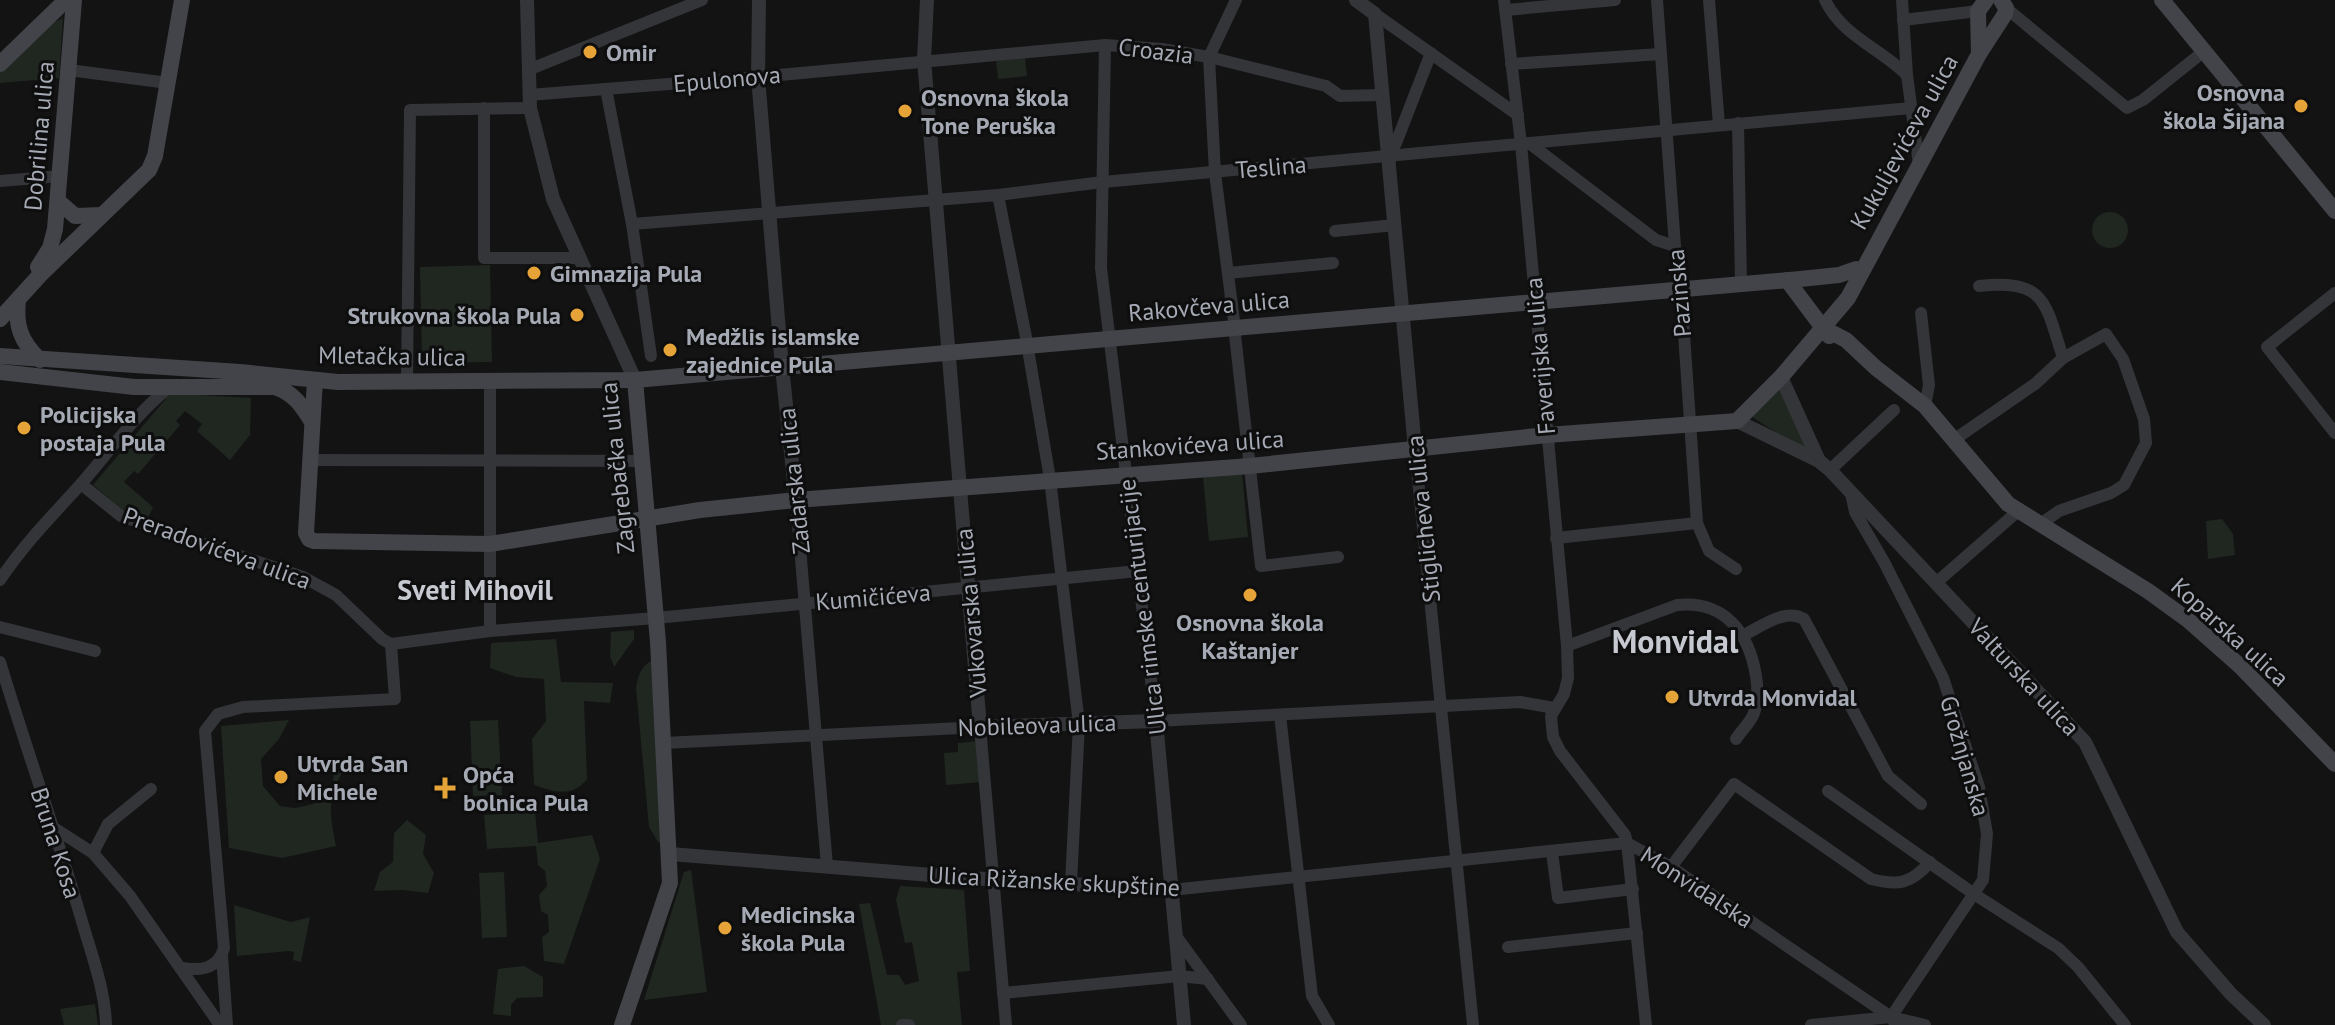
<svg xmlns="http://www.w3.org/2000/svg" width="2335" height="1025" viewBox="0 0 2335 1025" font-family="'PT Sans',sans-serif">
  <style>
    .green { fill: #1f2720 }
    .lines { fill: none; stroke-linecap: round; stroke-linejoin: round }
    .minor { stroke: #343539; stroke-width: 12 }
    .tertiary { stroke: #343539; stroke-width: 14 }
    .secondary { stroke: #424449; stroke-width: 16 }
    .poi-dot { fill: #e6a338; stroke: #0e0e0f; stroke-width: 3 }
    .labels { text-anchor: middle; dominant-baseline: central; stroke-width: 6; stroke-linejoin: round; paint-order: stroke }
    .street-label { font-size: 24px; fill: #a5aab4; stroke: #0e0e0f }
    .poi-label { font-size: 24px; font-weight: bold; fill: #a5aab4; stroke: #0e0e0f; text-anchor: start }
    .quarter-label { font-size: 28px; font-weight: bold; fill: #c6c9d0; stroke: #0e0e0f }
    .district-label { font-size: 32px; font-weight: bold; fill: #c6c9d0; stroke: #0e0e0f }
  </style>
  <rect width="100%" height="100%" fill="#131314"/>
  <g class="green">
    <path d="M63,18L59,78L0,83V73L50,24Z"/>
    <path d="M1025,58L1027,76L998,79L996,61Z"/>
    <circle cx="2110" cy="230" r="18"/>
    <path d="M490,265L492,362L422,363L420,267Z"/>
    <path d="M1779,384L1808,441L1802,449L1749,415Z"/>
    <path d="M183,394L251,398L250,435L230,460L197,431L202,424L185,411L176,421L180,425L138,474L134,471L124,482L153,507L148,518L123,510L93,485L169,395Z"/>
    <path d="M1242,473L1248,537L1209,541L1203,477Z"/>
    <path d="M2222,519L2233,534L2235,555L2208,559L2206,521Z"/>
    <path d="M634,630V639L614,667L610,656L611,632Z"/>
    <path d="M556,639L561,682L613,683L610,703L584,701L587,779C572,798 555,792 534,785L532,739L546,721L544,679L516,677L490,668L491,643Z"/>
    <path d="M655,659L664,845L658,842L649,827L636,688C638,675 641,665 655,659Z"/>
    <path d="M289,720L279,739L261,759L263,786L280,806L295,808L313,804L332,788L335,765L345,767C327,799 329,811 336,846L282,858L229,848L221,726Z"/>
    <path d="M498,720L502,795L473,796L470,721Z"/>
    <path d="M979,741L982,782L946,785L944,753L958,752V743Z"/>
    <path d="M535,812L538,843L592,835L600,859L564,964L544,961L542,937L549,932L548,915L541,911L539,895L547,886L545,871L538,865L536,846L487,849L484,815Z"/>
    <path d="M407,820L426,835L423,854L434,873L428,893L403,890L374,891L380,872L393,862L394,833Z"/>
    <path d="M691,870L707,992L644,1000L684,872Z"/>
    <path d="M504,872L507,937L482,938L479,873Z"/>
    <path d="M900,886L964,890L970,971L957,972L962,1025H881L859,904L870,903L887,975H899L905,985L919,981L912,942L905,943L896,900Z"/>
    <path d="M234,905L291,922L310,917L301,962L293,960L294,952L289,951L237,956Z"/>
    <path d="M524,966L543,977V997L517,998L511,1005V1016L493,1014L498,969Z"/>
    <path d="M95,1004L98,1025H64L60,1009Z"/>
  </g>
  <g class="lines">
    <g class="minor">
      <path d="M1504,0L1521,144L1567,646L1568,678L1564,694L1551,716L1553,737L1560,751L1625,835L1627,843L1671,867L1891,1017L1896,1025"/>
      <path d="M1657,0L1675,246L1680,276L1697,523L1709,551L1736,569"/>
      <path d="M1709,0L1719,125"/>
      <path d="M1825,0C1842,36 1880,48 1907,75"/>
      <path d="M1902,0L1907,75L1919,165"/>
      <path d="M2006,8L2127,108L2143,100L2203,52"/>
      <path d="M1506,10L1615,0"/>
      <path d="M1375,14L1518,115"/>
      <path d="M1903,20L1978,11"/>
      <path d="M1105,45L1101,268L1156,721L1520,702L1554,708"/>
      <path d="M1511,64L1661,54"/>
      <path d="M69,70L168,83"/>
      <path d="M528,70L702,0"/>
      <path d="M606,89L632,224L651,356"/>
      <path d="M529,95L758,77L1105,45L1162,49L1209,57L1326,86L1340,96L1382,95"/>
      <path d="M484,108V258H578"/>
      <path d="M1738,123L1741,283"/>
      <path d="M1529,143L1656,240L1675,246"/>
      <path d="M1388,156L1396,143L1431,53"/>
      <path d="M0,181L61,176"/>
      <path d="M998,195L1026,337"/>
      <path d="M632,224L998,195L1103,182L1911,108"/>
      <path d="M1335,231L1395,225"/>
      <path d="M1228,273L1333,263"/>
      <path d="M2335,293L2267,347L2335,433"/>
      <path d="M1921,313L1929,385L1925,406"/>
      <path d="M1234,321L1215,173L1209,57L1236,0"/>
      <path d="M1235,335L1261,566L1338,557"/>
      <path d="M1029,355L1050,479L1079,724L1071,883"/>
      <path d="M407,381L410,110L530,108"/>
      <path d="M490,382V631"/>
      <path d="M1955,439L2035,384L2063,358C2045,302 2046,279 1979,286"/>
      <path d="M1415,449L1473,1025"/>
      <path d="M309,460L641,461"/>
      <path d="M1830,470L1894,410"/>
      <path d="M81,484L121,516L303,577L336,595L382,639L391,644"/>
      <path d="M1851,493L1855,512L1884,562L1943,678L1979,787L1987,834L1983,880L1891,1017"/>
      <path d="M796,500L827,866"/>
      <path d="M2039,525L2059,511L2111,493L2124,485L2146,443L2144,419L2123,359L2106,334L2063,358"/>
      <path d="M1556,538L1697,523"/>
      <path d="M0,580C23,545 52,516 80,485C109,452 133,417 167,389"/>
      <path d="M1937,582L2017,512"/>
      <path d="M0,627L95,651"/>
      <path d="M1744,635C1762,626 1785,608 1804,619L1888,776L1921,804"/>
      <path d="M391,644L490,631L656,618L1138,571"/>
      <path d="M1567,646L1677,605C1725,600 1749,633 1756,676C1758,686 1758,703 1754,713C1751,722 1741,731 1736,739"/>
      <path d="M0,662C26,748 56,832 81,918C91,953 105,989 106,1025"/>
      <path d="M1280,715L1312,996L1329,1025"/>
      <path d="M664,743L980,727L1006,1025"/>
      <path d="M1828,791L1974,894L2058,948L2078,967L2125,1025"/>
      <path d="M54,828L93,853L130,896L220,1025"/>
      <path d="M1552,852L1558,898L1633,889"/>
      <path d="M93,853L108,824L151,789"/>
      <path d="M1671,867L1734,784L1871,879C1898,886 1911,884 1930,862"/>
      <path d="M1171,890L1627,843L1646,1025"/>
      <path d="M1176,936L1241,1025"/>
      <path d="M1508,947L1637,933"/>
      <path d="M222,956L227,1025"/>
      <path d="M182,968C201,971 218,969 224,948L205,731L218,714L243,707L395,699L391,644"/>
      <path d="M1003,993L1179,976L1208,979"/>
      <path d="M902,1025H909"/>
      <path d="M1811,1025L1891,1017L1925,1025"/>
    </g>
    <g class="tertiary">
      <path d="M527,0L530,108L553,199L635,380"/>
      <path d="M759,0L758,77L782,367L796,500"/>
      <path d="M927,0L924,60L980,727L1156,721L1184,1025"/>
      <path d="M1356,0L1375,14L1415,449"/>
      <path d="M1781,377L1819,461"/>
      <path d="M1737,421L1819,461L1830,470L2085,742L2177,932L2231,994L2264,1025"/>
      <path d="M670,854L969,878L1171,890"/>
    </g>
    <g class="secondary">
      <path d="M1986,0L1978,11L1979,54L2005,14L2006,8L2001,0"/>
      <path d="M2162,0L2335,211"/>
      <path d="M0,64L66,0"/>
      <path d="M58,201L75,216L102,215"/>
      <path d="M38,267L50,248L55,229L74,0"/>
      <path d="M1787,280L1829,336"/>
      <path d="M18,300C15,326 21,342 40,360"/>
      <path d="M0,319L40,275L149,170L155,156L182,0"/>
      <path d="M1823,328L1846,340L1876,368L1925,406L2008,504L2148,591L2188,620L2240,666L2335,764"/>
      <path d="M0,356L240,372L338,382L635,380L1800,279L1839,275L1856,269"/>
      <path d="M0,372L134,387H275C294,393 302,406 312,422"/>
      <path d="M315,380L306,533L309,539L314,541L490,544L700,510L796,500L1250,466L1547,435L1737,421L1781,377L1848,298L1979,54"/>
      <path d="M622,1025L670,883L658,642L635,380"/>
    </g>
  </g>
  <g class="poi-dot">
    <circle cx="590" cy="52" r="8"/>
    <circle cx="2301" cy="106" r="8"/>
    <circle cx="905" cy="111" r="8"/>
    <circle cx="534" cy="273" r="8"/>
    <circle cx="577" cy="315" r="8"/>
    <circle cx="670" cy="350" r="8"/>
    <circle cx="24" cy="428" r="8"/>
    <circle cx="1250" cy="595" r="8"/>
    <circle cx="1672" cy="697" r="8"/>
    <circle cx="281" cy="777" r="8"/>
    <path d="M441 776h8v8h8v8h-8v8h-8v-8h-8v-8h8z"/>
    <circle cx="725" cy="928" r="8"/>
  </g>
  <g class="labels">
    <g class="street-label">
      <text transform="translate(1156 51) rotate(7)">Croazia</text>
      <text transform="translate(727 79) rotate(-5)">Epulonova</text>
      <text transform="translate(39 136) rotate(-85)">Dobrilina ulica</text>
      <text transform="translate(1904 142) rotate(-61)">Kukuljevićeva ulica</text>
      <text transform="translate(1271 167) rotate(-5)">Teslina</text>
      <text transform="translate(1679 293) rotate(-95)">Pazinska</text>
      <text transform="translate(1209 306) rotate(-5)">Rakovčeva ulica</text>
      <text transform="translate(392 356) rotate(1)">Mletačka ulica</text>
      <text transform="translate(1540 356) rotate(-95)">Faverijska ulica</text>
      <text transform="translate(1190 445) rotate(-4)">Stankovićeva ulica</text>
      <text transform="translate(617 468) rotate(-96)">Zagrebačka ulica</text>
      <text transform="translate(794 481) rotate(-96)">Zadarska ulica</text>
      <text transform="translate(1423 519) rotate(-96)">Stiglicheva ulica</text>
      <text transform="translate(217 548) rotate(20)">Preradovićeva ulica</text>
      <text transform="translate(873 597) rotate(-5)">Kumičićeva</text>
      <text transform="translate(1142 607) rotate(-97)">Ulica rimske centurijacije</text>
      <text transform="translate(971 613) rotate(-95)">Vukovarska ulica</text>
      <text transform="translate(2230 632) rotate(42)">Koparska ulica</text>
      <text transform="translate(2024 677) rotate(47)">Valturska ulica</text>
      <text transform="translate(1037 725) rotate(-2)">Nobileova ulica</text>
      <text transform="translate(1965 756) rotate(74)">Grožnjanska</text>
      <text transform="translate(56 843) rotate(72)">Bruna Kosa</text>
      <text transform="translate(1054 881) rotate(3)">Ulica Rižanske skupštine</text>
      <text transform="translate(1697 887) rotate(33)">Monvidalska</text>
    </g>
    <g class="poi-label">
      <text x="606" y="52">Omir</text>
      <text x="2285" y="92" text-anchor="end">Osnovna<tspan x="2285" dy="28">škola Šijana</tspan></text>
      <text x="921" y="97">Osnovna škola<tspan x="921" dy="28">Tone Peruška</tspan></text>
      <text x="550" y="273">Gimnazija Pula</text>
      <text x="561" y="315" text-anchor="end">Strukovna škola Pula</text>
      <text x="686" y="336">Medžlis islamske<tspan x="686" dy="28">zajednice Pula</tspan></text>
      <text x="40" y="414">Policijska<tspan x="40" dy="28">postaja Pula</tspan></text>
      <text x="1250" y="622" text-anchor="middle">Osnovna škola<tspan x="1250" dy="28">Kaštanjer</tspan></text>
      <text x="1688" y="697">Utvrda Monvidal</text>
      <text x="297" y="763">Utvrda San<tspan x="297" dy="28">Michele</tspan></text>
      <text x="463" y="774">Opća<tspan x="463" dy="28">bolnica Pula</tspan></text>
      <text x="741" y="914">Medicinska<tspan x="741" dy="28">škola Pula</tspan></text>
    </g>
    <g class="quarter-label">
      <text x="475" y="589">Sveti Mihovil</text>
    </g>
    <g class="district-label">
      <text x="1675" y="641">Monvidal</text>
    </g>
  </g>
</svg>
